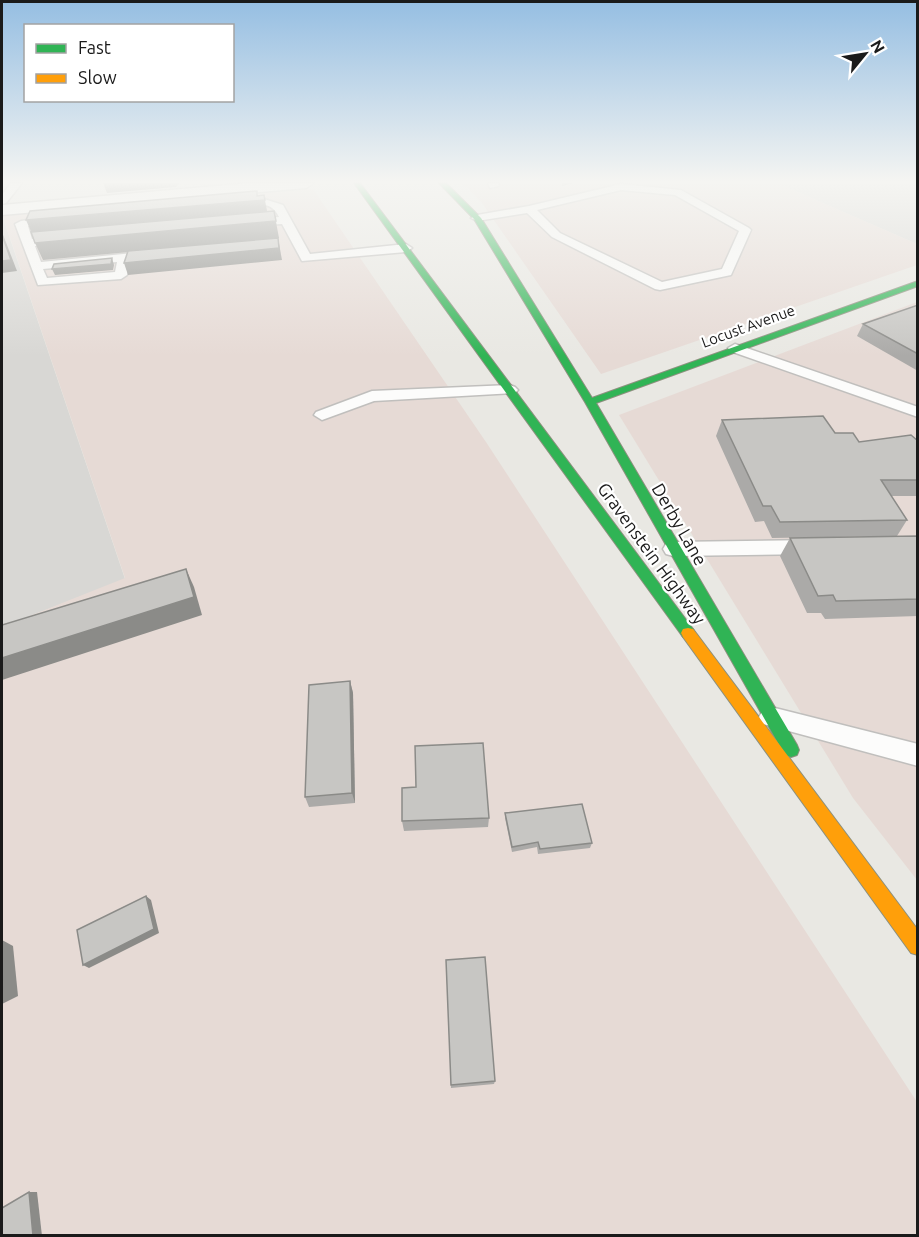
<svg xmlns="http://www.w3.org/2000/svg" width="919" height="1237" viewBox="0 0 919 1237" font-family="Ubuntu,sans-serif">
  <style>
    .residential { fill: #d8d7d4 }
    .commercial { fill: #e6dad5 }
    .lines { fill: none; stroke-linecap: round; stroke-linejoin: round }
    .lane-casing { stroke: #c0bfbd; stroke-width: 3 }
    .street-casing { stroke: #c0bfbd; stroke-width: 3 }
    .fast-casing { stroke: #8c907e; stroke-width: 2 }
    .slow-casing { stroke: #8c907e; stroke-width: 2 }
    .lane { fill: #fcfcfb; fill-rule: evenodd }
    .street { fill: #fcfcfb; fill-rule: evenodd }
    .fast { fill: #30b455; fill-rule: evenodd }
    .slow { fill: #ff9f0a; fill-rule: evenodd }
    .wall { fill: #abaaa8 }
    .shaded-wall { fill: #8b8b88 }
    .building { fill: #c7c6c3; stroke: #8b8b88; stroke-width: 1.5 }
    .labels { text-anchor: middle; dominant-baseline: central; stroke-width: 4.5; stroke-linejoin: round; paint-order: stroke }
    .far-street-label { font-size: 15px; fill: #1a1a1a; stroke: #fff }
    .street-label { font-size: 18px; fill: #1a1a1a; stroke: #fff }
  </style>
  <rect width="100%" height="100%" fill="#e9e8e3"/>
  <g class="residential">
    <path d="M777,183H917V244Z"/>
    <path d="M2,215L125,579L2,627Z"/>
  </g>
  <g class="commercial">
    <path d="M463,183H777L917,244V265L601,374L482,203Z"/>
    <path d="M313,189L486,442L917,1102V1235L2,1236V627L125,578L2,214Z"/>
    <path d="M917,302V880L853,798L619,415Z"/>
  </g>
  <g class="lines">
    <defs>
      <g id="lane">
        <path d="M11,183H22L6,203L2,204V195Z"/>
        <path d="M488,183H498L499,186L490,188Z"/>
        <path d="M621,184L681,190L749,228L751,230L731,275L660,290L655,289L552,237L527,213L477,221L471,218L477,215L529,206ZM621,190L675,195L739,231L722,269L662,282L560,233L537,210Z"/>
        <path d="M264,199L283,205L310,254L406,244L412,248L406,252L302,261L282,224L247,226L241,223L247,220L279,217C267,193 248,214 233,203L238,200Z"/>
        <path d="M54,216L60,219L58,221L28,226L32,239L64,237L70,240L64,243L35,246L41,262L154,251L160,255L154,259L130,261L127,275L121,279L38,285L15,224L21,221ZM117,262L115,272L47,278L43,269Z"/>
        <path d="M735,344L918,407V417L730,351L728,348Z"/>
        <path d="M510,385L515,387L518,390L515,393L374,401L322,420L314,415L316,412L372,391Z"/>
        <path d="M814,540L821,542L824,547L821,552L814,554L673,556L666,554L663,549L666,544L673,542Z"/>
        <path d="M771,707L918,744V766L763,724L759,717L763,710Z"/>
      </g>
      <path id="street" d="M250,183H314L306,188L2,215V205Z"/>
      <g id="fast">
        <path d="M354,183H360L693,629L695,633L693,637H683Z"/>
        <path d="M439,183H446L481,218L592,398L918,281V286L596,403L797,745L799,750L797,755L791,757L785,755L585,402L474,219Z"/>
      </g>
      <path id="slow" d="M688,628L693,629L918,930V955L911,953L683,637L681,633L683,629Z"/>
    </defs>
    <use href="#lane" class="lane-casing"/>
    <use href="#street" class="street-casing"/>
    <use href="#fast" class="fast-casing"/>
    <use href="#slow" class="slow-casing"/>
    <use href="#lane" class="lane"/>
    <use href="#street" class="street"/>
    <use href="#fast" class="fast"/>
    <use href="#slow" class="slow"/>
  </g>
  <g class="wall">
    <path d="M918,305V371L857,336L863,324Z"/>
    <path d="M722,420L835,433L859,442L918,441V496H891L907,520L897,536L772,538L764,521L755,522L716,436Z"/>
    <path d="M918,536V616L825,619L821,613H807L780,556L790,538Z"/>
    <path d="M350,681L353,693L355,803L309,807L305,797Z"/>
    <path d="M505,813L592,843L590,848L538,854L537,847L512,852L505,818Z"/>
    <path d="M489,818L488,827L404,831L402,821Z"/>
    <path d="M446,960L495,1081L494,1084L451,1088Z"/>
  </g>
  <g class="shaded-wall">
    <path d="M103,183H179L176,187L107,193Z"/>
    <path d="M562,183H573L562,186Z"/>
    <path d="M264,195L268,216L33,236L26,220Z"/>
    <path d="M274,211L279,238L43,260L35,243Z"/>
    <path d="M2,232L17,271L2,273Z"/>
    <path d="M278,238L282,260L128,275L124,263Z"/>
    <path d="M112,258L114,265L113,270L55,275L52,269Z"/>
    <path d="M186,569L194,587L202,615L2,680V658Z"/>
    <path d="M350,681L353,693L355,803L352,793Z"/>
    <path d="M146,896L151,900L159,933L89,968L83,965Z"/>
    <path d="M2,940L13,946L18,996L2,1004Z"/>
    <path d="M29,1192H37L42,1236H33Z"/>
  </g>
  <g class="building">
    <path d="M257,191V196L264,195L265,200L26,220L30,211Z"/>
    <path d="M274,211L276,221L35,243L31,232Z"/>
    <path d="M2,235L11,260L2,261Z"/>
    <path d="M278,238L279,248L124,263L128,251Z"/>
    <path d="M112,258L111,264L52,269L54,264Z"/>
    <path d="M918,305V354L863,324Z"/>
    <path d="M823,416L835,433H853L859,442L911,435L918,441V480H881L907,520L780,522L771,506H763L722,420Z"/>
    <path d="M918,536V599L836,601L833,595L818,596L790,538Z"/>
    <path d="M186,569L194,597L2,658V625Z"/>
    <path d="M350,681L352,793L305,797L309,685Z"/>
    <path d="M483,743L489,818L402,821V788L416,787L415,746Z"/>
    <path d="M582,804L592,843L540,849L538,842L512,847L505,813Z"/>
    <path d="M146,896L154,929L83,965L77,930Z"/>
    <path d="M485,957L495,1081L451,1085L446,960Z"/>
    <path d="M2,967L3,990L2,991Z"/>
    <path d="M29,1192L33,1236H2V1208Z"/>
  </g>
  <linearGradient id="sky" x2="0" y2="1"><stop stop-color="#95bee2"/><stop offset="0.51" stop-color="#f5f5f2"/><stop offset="1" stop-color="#f5f5f2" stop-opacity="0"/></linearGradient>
  <rect width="919" height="356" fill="url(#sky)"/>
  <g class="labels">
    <g class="far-street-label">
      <text transform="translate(748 326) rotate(-20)">Locust Avenue</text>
    </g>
    <g class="street-label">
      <text transform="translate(680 524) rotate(60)">Derby Lane</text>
      <text transform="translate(652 553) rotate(54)">Gravenstein Highway</text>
    </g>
  </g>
  <rect width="919" height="1237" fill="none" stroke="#1a1a1a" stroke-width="6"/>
  <rect x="24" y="24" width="210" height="78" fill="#ffffff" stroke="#a3a3a3" stroke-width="1.5"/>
  <rect x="36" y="44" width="30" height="9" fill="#30b455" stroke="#a3a3a3" stroke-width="1.5"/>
  <text x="78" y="54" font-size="18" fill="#1a1a1a">Fast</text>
  <rect x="36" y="74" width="30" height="9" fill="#ff9f0a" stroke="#a3a3a3" stroke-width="1.5"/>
  <text x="78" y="84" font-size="18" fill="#1a1a1a">Slow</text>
  <g transform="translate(865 54) rotate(60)" stroke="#ffffff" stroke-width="4.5" paint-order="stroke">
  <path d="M0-4.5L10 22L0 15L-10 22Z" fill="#1a1a1a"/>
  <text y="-9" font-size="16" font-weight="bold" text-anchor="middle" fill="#1a1a1a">N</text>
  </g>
</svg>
